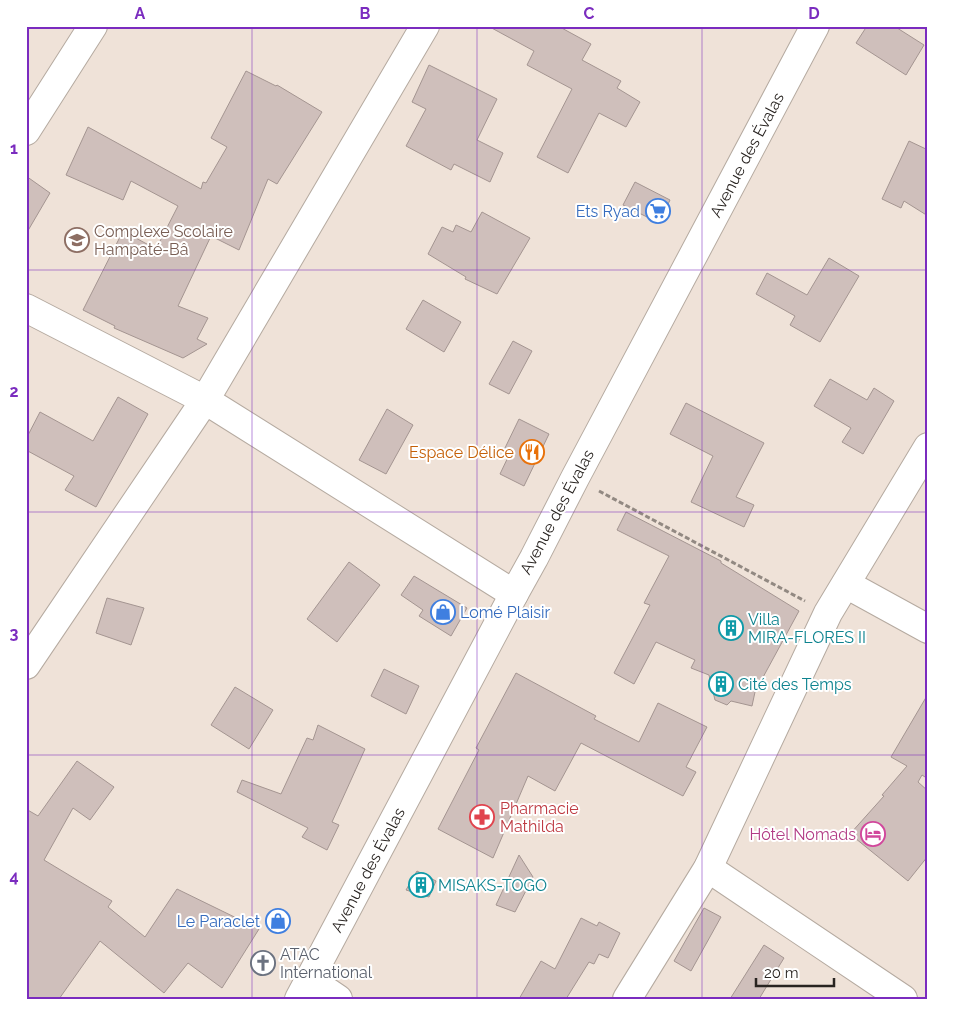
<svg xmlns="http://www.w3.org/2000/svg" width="954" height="1025" viewBox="0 0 954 1025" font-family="Raleway,sans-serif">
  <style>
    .building { fill: #cfbfbb; stroke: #a49591 }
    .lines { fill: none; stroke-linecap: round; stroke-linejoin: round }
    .minor-casing { stroke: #b5aaa0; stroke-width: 30 }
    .path { stroke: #928982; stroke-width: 3; stroke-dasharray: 5 2.5; stroke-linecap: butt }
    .minor { stroke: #fff; stroke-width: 28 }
    .grid { fill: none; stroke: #7b2cbf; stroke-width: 1; stroke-opacity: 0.55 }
    .labels { text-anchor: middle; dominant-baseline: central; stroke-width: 4; stroke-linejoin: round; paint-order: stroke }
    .street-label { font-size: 16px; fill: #292421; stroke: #fff }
    .shop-label { font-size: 16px; fill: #366cbe; stroke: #fff; text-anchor: end }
    .education-label { font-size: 16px; fill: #785e54; stroke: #fff; text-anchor: start }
    .food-label { font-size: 16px; fill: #c56008; stroke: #fff; text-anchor: end }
    .culture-label { font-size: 16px; fill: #0d838f; stroke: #fff; text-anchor: start }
    .health-label { font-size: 16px; fill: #be3a42; stroke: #fff; text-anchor: start }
    .hotel-label { font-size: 16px; fill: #b23c85; stroke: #fff; text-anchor: end }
    .worship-label { font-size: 16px; fill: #5b616d; stroke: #fff; text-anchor: start }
    .neatline { fill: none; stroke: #7b2cbf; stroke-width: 2 }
    .grid-label { font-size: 16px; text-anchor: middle; font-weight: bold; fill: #7b2cbf }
  </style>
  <rect width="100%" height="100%" fill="#efe2d8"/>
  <g class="building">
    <path d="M488,26H558L591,44L582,60L621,81L617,88L640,102L626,127L599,113L568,173L537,157L572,89L527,65L534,51Z"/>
    <path d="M867,26H894L924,45L906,75L856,43Z"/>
    <path d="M429,65L497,99L477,140L503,153L490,182L454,164L451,170L406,146L426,109L412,102Z"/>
    <path d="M246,71L276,86L277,85L322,112L277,184L268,179L239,250L211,236L178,306L208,318L197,339L207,344L183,358L114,328L115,326L83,310L123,231L156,249L178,206L131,181L123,200L66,175L88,127L201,189L203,182L206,183L227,147L211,138Z"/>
    <path d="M909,141L928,150V216L904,201L901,208L882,199Z"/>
    <path d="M26,176L50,193L26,234Z"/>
    <path d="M635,182L670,200L659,223L623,205Z"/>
    <path d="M482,212L530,238L497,294L465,279L466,277L428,254L442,227L453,232L456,225L471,232Z"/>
    <path d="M829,258L859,276L820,342L790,325L795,316L756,294L767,273L807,295Z"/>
    <path d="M423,300L461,322L444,352L406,329Z"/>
    <path d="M513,341L532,351L509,394L489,384Z"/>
    <path d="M830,379L867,400L874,388L894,401L863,454L842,442L851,428L814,406Z"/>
    <path d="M118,397L148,414L96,507L65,490L74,476L26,450V439L40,412L93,441Z"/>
    <path d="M686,403L764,443L736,497L754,505L744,527L691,502L713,456L670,434Z"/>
    <path d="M387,409L413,425L386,474L359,460Z"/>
    <path d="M519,419L549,434L524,486L500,474L510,453L504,450Z"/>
    <path d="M626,512L721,561V563L799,611L755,692L752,706L731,701L727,705L715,700L709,675L691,668L695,660L656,642L634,684L614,673L650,605L644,603L669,556L617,530Z"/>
    <path d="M349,562L380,585L337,642L307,619Z"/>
    <path d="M414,576L467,608L451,636L419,616L423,610L401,595Z"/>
    <path d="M107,598L144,608L131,645L96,633Z"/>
    <path d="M384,669L419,686L406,714L371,696Z"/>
    <path d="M516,673L596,716L594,719L639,742L658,703L707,727L686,767L696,772L683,796L581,743L555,791L528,776L493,858L438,829L479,750L476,748Z"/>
    <path d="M235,687L273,710L249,749L211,725Z"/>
    <path d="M928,694V779L922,775L918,782L928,791V856L908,881L850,834L884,796L882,795L907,766L891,757Z"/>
    <path d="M318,725L365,749L332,822L339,825L327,850L302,837L308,828L237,792L242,780L281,794L307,738L313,740Z"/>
    <path d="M77,761L114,787L90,820L73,808L44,860L112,901L108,907L145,937L177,889L259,929L222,988L188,963L164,993L100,941L59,999H26V809L38,816Z"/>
    <path d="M519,855L533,877L515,912L496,905Z"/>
    <path d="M417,871L436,881L429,897L406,890Z"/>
    <path d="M704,908L721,917L691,971L674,961Z"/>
    <path d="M581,918L597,926L599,922L620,933L608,958L599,954L594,964L589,962L566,999H519L541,961L555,969Z"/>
    <path d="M764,945L784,958L759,999H730Z"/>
  </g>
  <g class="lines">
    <defs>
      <g id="minor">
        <path d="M26,131L93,26"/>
        <path d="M26,308L205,400L514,594"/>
        <path d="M846,584L928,629"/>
        <path d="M26,665L205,400L425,26"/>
        <path d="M708,868L903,999"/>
        <path d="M310,980L338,999"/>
        <path d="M299,999L514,594L534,558L575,478L815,26"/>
        <path d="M627,999L708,868L828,613L928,447"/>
      </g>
    </defs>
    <use href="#minor" class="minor-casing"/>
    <path class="path" d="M599,491L805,601"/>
    <use href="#minor" class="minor"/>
  </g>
  <path class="grid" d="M252,26V999M477,26V999M702,26V999M26,270H928M26,512H928M26,755H928"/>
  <defs>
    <symbol id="supermarket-ring" viewBox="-11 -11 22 22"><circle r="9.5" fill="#fff" stroke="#3f7fe0" stroke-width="1.5"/><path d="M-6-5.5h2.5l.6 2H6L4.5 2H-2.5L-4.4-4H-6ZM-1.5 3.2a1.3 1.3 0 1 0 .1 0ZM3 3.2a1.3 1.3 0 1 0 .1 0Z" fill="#3f7fe0"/></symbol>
    <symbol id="school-ring" viewBox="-11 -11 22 22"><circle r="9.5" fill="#fff" stroke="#8d6e63" stroke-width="1.5"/><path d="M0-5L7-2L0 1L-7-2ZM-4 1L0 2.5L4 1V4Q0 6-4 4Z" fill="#8d6e63"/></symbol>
    <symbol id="restaurant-ring" viewBox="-11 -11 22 22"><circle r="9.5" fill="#fff" stroke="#e8710a" stroke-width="1.5"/><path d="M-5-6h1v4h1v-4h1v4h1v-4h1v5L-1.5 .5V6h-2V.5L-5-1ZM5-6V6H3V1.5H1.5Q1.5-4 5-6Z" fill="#e8710a"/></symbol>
    <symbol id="shop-ring" viewBox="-11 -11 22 22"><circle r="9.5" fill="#fff" stroke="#3f7fe0" stroke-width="1.5"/><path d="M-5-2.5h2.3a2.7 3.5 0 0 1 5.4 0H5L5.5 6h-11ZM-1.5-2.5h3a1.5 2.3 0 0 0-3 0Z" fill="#3f7fe0"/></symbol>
    <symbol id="building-ring" viewBox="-11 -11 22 22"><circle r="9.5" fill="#fff" stroke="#0f9aa8" stroke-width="1.5"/><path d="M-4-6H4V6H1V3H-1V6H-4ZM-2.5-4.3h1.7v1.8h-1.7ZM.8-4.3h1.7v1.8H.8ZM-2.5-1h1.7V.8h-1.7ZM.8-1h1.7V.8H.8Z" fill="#0f9aa8"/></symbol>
    <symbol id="pharmacy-ring" viewBox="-11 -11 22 22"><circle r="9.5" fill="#fff" stroke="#e0444e" stroke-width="1.5"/><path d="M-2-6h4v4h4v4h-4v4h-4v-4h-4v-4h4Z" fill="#e0444e"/></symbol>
    <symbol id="hotel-ring" viewBox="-11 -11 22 22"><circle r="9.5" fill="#fff" stroke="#d1479c" stroke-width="1.5"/><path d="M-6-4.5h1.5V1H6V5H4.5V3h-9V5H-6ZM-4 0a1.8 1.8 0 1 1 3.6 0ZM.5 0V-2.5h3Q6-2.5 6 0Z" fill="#d1479c"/></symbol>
    <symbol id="church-ring" viewBox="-11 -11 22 22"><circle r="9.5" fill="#fff" stroke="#6b7280" stroke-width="1.5"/><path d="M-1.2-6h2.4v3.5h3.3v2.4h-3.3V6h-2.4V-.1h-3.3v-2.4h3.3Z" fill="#6b7280"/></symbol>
  </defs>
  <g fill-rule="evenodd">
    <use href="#supermarket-ring" x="644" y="197" width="28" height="28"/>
    <use href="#school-ring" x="63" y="226" width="28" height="28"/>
    <use href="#restaurant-ring" x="518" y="438" width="28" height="28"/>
    <use href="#shop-ring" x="429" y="598" width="28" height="28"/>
    <use href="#building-ring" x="717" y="614" width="28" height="28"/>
    <use href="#building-ring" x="707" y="670" width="28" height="28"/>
    <use href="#pharmacy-ring" x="468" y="803" width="28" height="28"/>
    <use href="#hotel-ring" x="859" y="820" width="28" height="28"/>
    <use href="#building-ring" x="407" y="871" width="28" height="28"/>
    <use href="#shop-ring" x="264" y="907" width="28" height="28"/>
    <use href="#church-ring" x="249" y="949" width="28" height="28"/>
  </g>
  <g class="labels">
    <g class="street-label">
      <text transform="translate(747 155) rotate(-62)">Avenue des Évalas</text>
      <text transform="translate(557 512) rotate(-62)">Avenue des Évalas</text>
      <text transform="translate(368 870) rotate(-62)">Avenue des Évalas</text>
    </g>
    <g class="shop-label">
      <text x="640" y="211">Ets Ryad</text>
      <text x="460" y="612" text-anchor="start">Lomé Plaisir</text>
      <text x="260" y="921">Le Paraclet</text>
    </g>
    <g class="education-label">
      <text x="94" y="231">Complexe Scolaire<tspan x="94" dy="18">Hampaté-Bâ</tspan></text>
    </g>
    <g class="food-label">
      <text x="514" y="452">Espace Délice</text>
    </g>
    <g class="culture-label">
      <text x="748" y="619">Villa<tspan x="748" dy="18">MIRA-FLORES II</tspan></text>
      <text x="738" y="684">Cité des Temps</text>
      <text x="438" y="885">MISAKS-TOGO</text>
    </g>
    <g class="health-label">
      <text x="500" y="808">Pharmacie<tspan x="500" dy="18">Mathilda</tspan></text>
    </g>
    <g class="hotel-label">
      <text x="856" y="834">Hôtel Nomads</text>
    </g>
    <g class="worship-label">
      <text x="280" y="954">ATAC<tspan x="280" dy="18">International</tspan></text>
    </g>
  </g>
  <rect width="954" height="1025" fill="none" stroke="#ffffff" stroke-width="55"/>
  <path d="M756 978v8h78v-8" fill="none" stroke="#292421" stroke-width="2.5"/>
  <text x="764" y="978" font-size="15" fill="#292421" stroke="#ffffff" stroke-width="4" paint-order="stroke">20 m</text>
  <rect x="28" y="28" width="898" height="970" class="neatline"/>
  <g class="grid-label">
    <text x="140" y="19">A</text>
    <text x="365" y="19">B</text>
    <text x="589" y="19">C</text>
    <text x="814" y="19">D</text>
    <text x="14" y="154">1</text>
    <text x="14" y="397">2</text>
    <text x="14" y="639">3</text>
    <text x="14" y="882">4</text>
  </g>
</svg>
